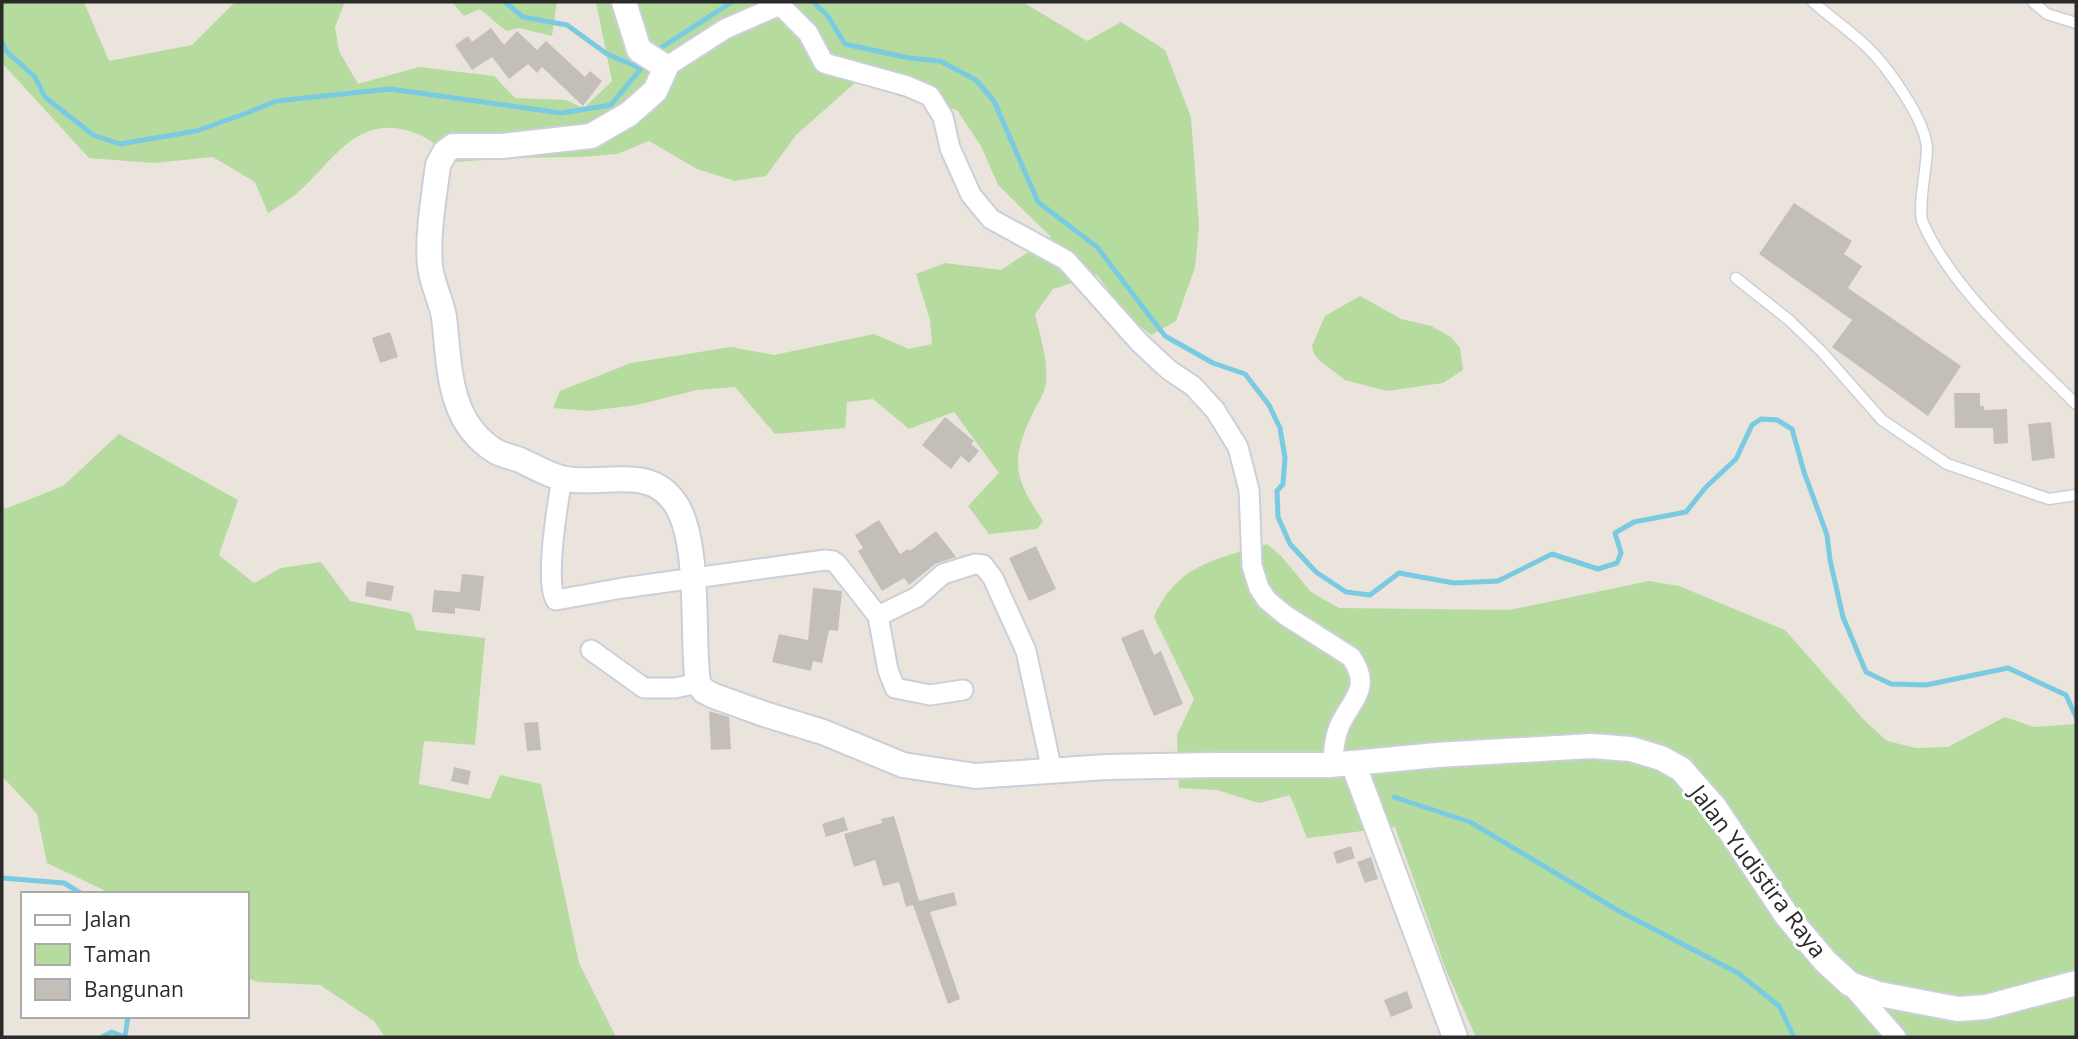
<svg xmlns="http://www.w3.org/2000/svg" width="2078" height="1039" viewBox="0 0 2078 1039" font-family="'Open Sans',sans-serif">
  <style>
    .green { fill: #b6db9f }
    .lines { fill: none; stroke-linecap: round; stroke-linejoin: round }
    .stream { stroke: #7acbe2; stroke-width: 5 }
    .building { fill: #c3bfb8 }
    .service-casing { stroke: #cbcfda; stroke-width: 13 }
    .minor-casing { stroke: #cbcfda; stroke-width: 23 }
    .tertiary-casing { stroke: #cbcfda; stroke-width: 28 }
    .service { stroke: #fff; stroke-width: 10 }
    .minor { stroke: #fff; stroke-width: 19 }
    .tertiary { stroke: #fff; stroke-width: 24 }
    .labels { text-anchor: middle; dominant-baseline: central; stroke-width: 6; stroke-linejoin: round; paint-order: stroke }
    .street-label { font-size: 23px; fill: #2a2a2a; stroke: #fff }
  </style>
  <rect width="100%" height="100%" fill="#eae4dd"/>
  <g class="green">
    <path d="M2,2H84L109,61L192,45L235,2H343L344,4L335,27L339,51L358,84L419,67L494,76L515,98L566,100L581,107L586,106L612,81L596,2H1023L1087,41L1121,22L1165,50L1191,117L1199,226L1195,267L1176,321L1151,335L1129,317L1097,275L1053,289L1035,314C1040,335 1048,360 1046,383C1045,394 1035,407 1031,417C1009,464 1016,480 1043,521L1037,529L989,534L968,506L999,473L954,412L909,429L873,399L847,402L845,428L775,434L735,387L697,390L637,405L589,411L553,408L560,391L631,363L731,347L774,355L874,334L909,349L932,344L930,320L916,274L945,263L1001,270L1051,237L998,185L981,146L957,110L918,102L856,82L796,135L766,176L735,181L697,169L649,141L617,154L580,157L509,158L457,162C443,151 429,137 412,132C355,113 332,164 295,195C287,201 277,207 268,213L255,182L213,157L154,163L89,158L2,63Z"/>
    <path d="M452,2H557L552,36L519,28L506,31L480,9L464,16Z"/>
    <path d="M1360,296L1401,319L1431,326L1451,337L1460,348L1463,370L1443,383L1387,391L1345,380L1319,360L1314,354L1312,346L1325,316Z"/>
    <path d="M119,434L238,500L219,555L254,583L281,568L321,562L350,601L411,613L416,630L485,638L475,745L424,741L419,784L490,799L500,775L541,784L579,963L616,1037H385L374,1021L320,985L258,982L247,978V894H112L47,863L37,814L2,776V504L5,509L63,486Z"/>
    <path d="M1267,544L1281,556L1311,592L1339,608L1509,610L1649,581L1679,586L1785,630L1865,721L1887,741L1916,748L1948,747L2005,717L2034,727L2076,724V1037H1476L1446,970L1395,827L1307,838L1290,795L1259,803L1217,790L1179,788L1177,735L1194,699L1154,617C1177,564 1217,559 1267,544Z"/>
  </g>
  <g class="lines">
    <g class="stream">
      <path d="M505,2L523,17L567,25L607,54L640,68"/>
      <path d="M813,2L827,15L845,44L909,58L940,61L976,80L994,101L1038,202L1097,247L1165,336L1213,363L1245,374L1269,405L1280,428L1285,458L1283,484L1277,491L1278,517L1290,544L1316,572L1346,592L1370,595L1399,573L1454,583L1498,581L1552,554L1598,569L1617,563L1621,553L1615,533L1634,522L1686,512L1706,487L1736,459L1752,425L1761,419L1777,420L1792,429L1804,472L1827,535L1830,560L1843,617L1866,672L1891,684L1926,685L2008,668L2066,695L2076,717"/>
      <path d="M2,42L7,52L35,77L45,97L93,135L120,144L196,131L247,113L276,101L390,89L561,113L611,105L647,61"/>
      <path d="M656,51L732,2"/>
      <path d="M1394,797L1470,822L1619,911L1738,973L1779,1006L1794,1037"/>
      <path d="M2,878L64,883L82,894"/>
      <path d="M102,1037L112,1032L124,1037"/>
      <path d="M125,1037L128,1016"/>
    </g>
  </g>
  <g class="building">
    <path d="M491,28L504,45L517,31L537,50L546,41L585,77L590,71L602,81L583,106L542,67L537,73L528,64L509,79L492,57L472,70L455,45L468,36L472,42Z"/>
    <path d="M1794,203L1852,241L1844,254L1862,266L1848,288L1961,366L1928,416L1832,347L1852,320L1759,254Z"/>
    <path d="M390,332L398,357L380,363L372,338Z"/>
    <path d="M1954,393H1980V406H1984V410L2007,409L2008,443L1994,444L1993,428H1955Z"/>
    <path d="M945,417L974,441L971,444L979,451L969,463L961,456L951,469L922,445Z"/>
    <path d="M2051,422L2055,458L2032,461L2028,424Z"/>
    <path d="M879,520L900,554L908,549L910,551L936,531L956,557L935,564L909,585L904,578L882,591L858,551L863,548L855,535Z"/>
    <path d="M1036,546L1056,589L1029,601L1009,558Z"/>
    <path d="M462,574L484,576L480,611L455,608V614L432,612L434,590L460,592Z"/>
    <path d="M367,581L394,586L391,601L365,596Z"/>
    <path d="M813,588L842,591L838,631L829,630L822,663L813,661L811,671L772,662L779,634L808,640Z"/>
    <path d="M1143,629L1154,655L1161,651L1183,704L1154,716L1121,638Z"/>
    <path d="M709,711L729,717L731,749L711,750Z"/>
    <path d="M538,722L541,750L527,751L524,723Z"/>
    <path d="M454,767L471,771L468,785L451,781Z"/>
    <path d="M894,816L919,901L954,892L957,905L930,912L960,999L948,1004L913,905L906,907L899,882L883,886L875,860L854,867L844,834L882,823L881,819Z"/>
    <path d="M844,817L848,830L826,837L822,824Z"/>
    <path d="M1351,846L1355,858L1337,864L1333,852Z"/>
    <path d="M1371,857L1378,879L1365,883L1357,862Z"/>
    <path d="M1407,991L1413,1008L1391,1017L1384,1000Z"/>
  </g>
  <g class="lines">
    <defs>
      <g id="service">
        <path d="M1813,2C1830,17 1849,30 1866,46C1887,66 1926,120 1927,149C1927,167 1917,209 1923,223C1952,289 2025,353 2076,404"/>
        <path d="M2033,2L2047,14L2076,23"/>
        <path d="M1736,278L1789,320L1822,352L1882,420L1947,464L2049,499L2076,495"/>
      </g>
      <g id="minor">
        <path d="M666,67L725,29L780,5L808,33L824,63L907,86L930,96L943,117L950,148L971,195L991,219L1066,260L1139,342L1169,370L1193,386L1215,410L1238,447L1249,490L1252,566L1259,588L1267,600L1285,615L1351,657C1373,689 1351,699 1339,727C1334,740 1333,752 1333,765"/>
        <path d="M562,479C558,501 544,584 556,600L623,588L825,560L833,561L837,564L878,616L917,597L943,574L975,564L983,565L993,578L1026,651L1052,771"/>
        <path d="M878,616L888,670L895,688L930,695L963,690"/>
        <path d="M591,650L644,688H675L698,683"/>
        <path d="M1850,984L1896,1037"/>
      </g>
      <g id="tertiary">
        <path d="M624,2L639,50L666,67L655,91L629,114L591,136L502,146H453L445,152L438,165C434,197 427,234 430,266C432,284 441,300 444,317C450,366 447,421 495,451C502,455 512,457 520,460C537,468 555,479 574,480C610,483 649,468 673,500C702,537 691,636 698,683L704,691L714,696L764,714L823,732L903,765L975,776L1106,767L1213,765H1329L1353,763L1455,1037"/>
        <path d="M1353,763L1437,755L1591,746L1631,749L1661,758L1681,769L1715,808L1787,916L1825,961L1850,984L1879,994L1958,1009L1986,1007L2076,983"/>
      </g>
    </defs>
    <use href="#service" class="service-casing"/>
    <use href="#minor" class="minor-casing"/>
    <use href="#tertiary" class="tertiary-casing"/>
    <use href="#service" class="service"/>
    <use href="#minor" class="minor"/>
    <use href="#tertiary" class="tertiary"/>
  </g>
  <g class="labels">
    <g class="street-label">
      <text transform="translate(1759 871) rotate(53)">Jalan Yudistira Raya</text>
    </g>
  </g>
  <rect width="2078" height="1039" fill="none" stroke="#2a2a2a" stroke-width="7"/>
  <rect x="21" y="892" width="228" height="126" fill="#ffffff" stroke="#aaaaaa" stroke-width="2"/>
  <rect x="35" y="915" width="35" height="10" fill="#ffffff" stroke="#aaaaaa" stroke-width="2"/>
  <text x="84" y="927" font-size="21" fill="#2a2a2a">Jalan</text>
  <rect x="35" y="944" width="35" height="21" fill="#b6db9f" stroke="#aaaaaa" stroke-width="2"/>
  <text x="84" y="962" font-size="21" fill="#2a2a2a">Taman</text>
  <rect x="35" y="979" width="35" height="21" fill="#c3bfb8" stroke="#aaaaaa" stroke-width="2"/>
  <text x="84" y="997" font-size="21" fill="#2a2a2a">Bangunan</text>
</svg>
